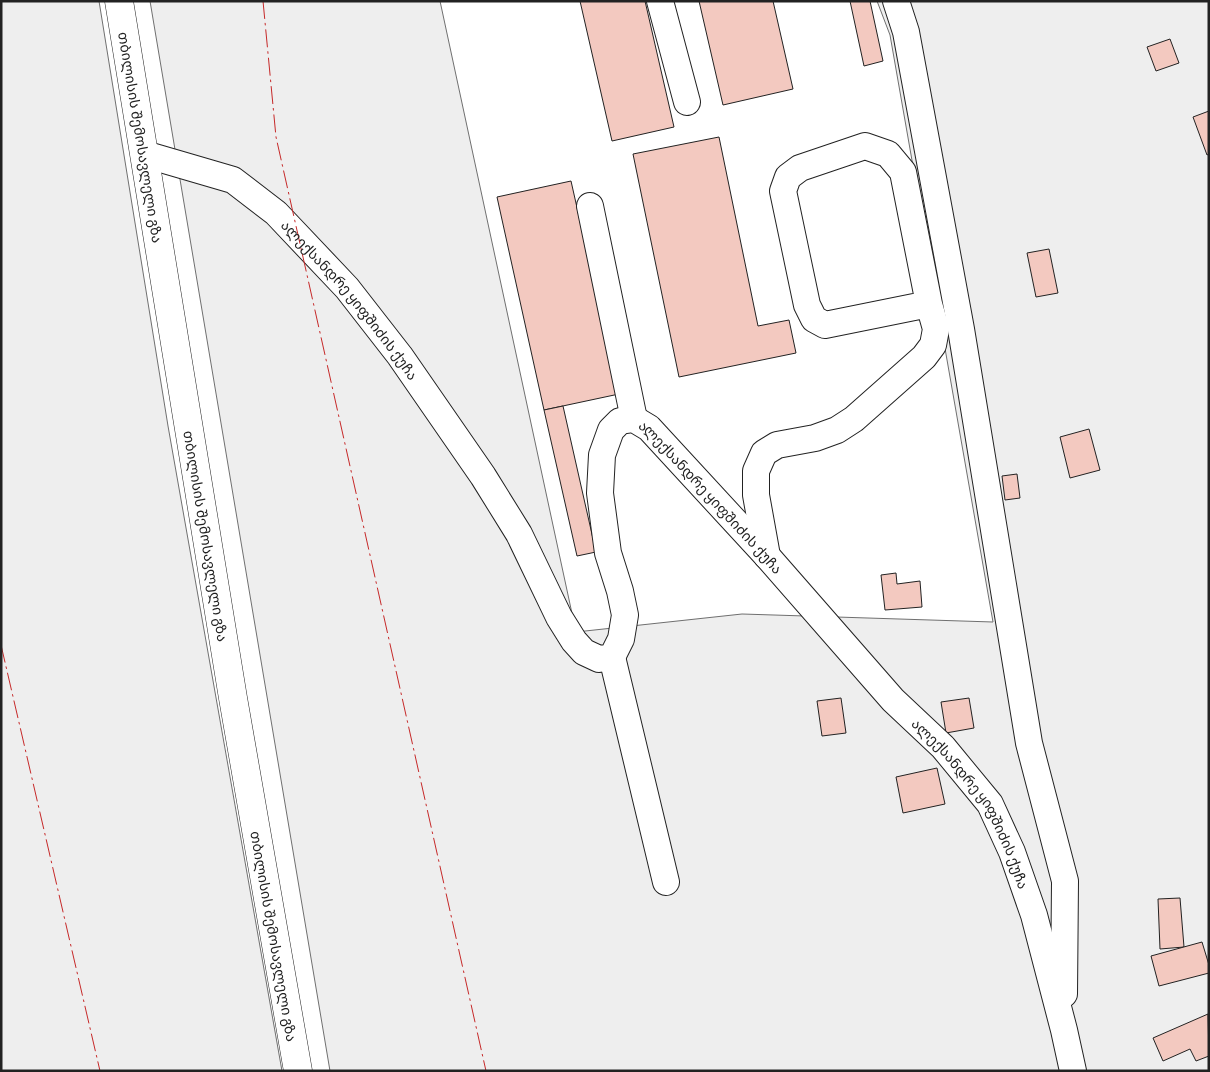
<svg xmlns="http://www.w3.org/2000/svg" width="1210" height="1072" viewBox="0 0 1210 1072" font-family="Manrope,'Noto Sans Georgian',sans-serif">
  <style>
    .green { fill: #eee; stroke: #6f6f6f }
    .building { fill: #f3c9c0; stroke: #222 }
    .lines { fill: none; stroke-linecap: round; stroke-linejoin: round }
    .minor-casing { stroke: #222; stroke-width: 28 }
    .highway-casing { stroke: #222; stroke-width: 29 }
    .minor { stroke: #fff; stroke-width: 26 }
    .highway { stroke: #fff; stroke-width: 28 }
    .power { stroke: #c62828; stroke-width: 1; stroke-dasharray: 18 4 2.5 4; stroke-linecap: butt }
    .labels { text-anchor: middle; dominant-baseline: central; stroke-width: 4; stroke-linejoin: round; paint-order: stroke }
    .street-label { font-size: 14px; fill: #222; stroke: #fff }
  </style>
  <rect width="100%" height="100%" fill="#fff"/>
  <g class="green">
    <path d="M1,1H99L168,426L282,1071H1Z"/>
    <path d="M150,1H440L576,632L742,614L993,622L890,35L877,1H1209V1071H330Z"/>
  </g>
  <g class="building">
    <path d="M580,1H645L674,127L612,141Z"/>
    <path d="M699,1H773L793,89L723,105Z"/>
    <path d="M850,1H870L883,61L864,66Z"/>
    <path d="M1170,39L1179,63L1156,71L1147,47Z"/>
    <path d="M1209,111V154L1207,155L1193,117Z"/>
    <path d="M719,137L758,326L789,320L796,353L679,377L633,154Z"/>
    <path d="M571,181L619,394L544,410L497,197Z"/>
    <path d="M1049,249L1058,293L1036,297L1027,253Z"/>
    <path d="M563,406L596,552L577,556L544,410Z"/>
    <path d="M1089,429L1100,470L1070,478L1060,437Z"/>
    <path d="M1017,474L1020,498L1005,500L1002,476Z"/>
    <path d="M896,573L897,584L920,581L922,607L885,610L881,575Z"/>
    <path d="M841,698L846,733L822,736L817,701Z"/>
    <path d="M969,698L974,728L946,733L941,702Z"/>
    <path d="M937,768L945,804L903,813L896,777Z"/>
    <path d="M1180,898L1184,947L1160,949L1158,899Z"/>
    <path d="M1202,942L1209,965V973L1159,986L1151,956Z"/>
    <path d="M1208,1014L1209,1056L1196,1061L1190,1049L1163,1061L1153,1038Z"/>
  </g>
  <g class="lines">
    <defs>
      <g id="minor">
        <path d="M660,1L687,102"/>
        <path d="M896,1L906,32L961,329L1029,743L1065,881L1064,994"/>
        <path id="s1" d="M144,154L233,180L276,213L347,288L400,356L483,476L519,534L559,617L574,641L584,652L599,659L612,657L621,639L625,615L620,591L608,553L600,493L602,455L611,430L620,421L634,419L649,428L767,556L893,700L943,747L990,804L1012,852L1034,915L1064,1030L1073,1071"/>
        <path d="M590,206L634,419"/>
        <path d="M767,556L756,495V471L764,453L777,445L815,438L837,430L854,419L924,357L933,345L936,329L929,304L903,172L888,154L865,146L800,168L788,177L783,191L807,305L814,319L825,325L929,304"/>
        <path d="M612,657L666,882"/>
      </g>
      <g id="highway">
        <path id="s2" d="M119,1L233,698L298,1071"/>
      </g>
    </defs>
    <use href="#minor" class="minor-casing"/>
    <use href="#highway" class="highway-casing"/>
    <use href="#minor" class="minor"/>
    <use href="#highway" class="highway"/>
    <g class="power">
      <path d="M263,1L276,137L486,1071"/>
      <path d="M1,645L100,1071"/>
    </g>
  </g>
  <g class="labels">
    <g class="street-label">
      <text stroke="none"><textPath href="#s2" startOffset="138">თბილისის შემოსავლელი გზა</textPath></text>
      <text stroke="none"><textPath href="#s1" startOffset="261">ალექსანდრე ყიფშიძის ქუჩა</textPath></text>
      <text stroke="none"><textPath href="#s1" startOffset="1086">ალექსანდრე ყიფშიძის ქუჩა</textPath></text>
      <text stroke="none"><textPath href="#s2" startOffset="542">თბილისის შემოსავლელი გზა</textPath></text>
      <text stroke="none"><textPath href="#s1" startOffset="1491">ალექსანდრე ყიფშიძის ქუჩა</textPath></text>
      <text stroke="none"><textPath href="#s2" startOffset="948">თბილისის შემოსავლელი გზა</textPath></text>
    </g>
  </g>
  <rect width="1210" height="1072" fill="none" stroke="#222222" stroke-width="5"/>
</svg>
